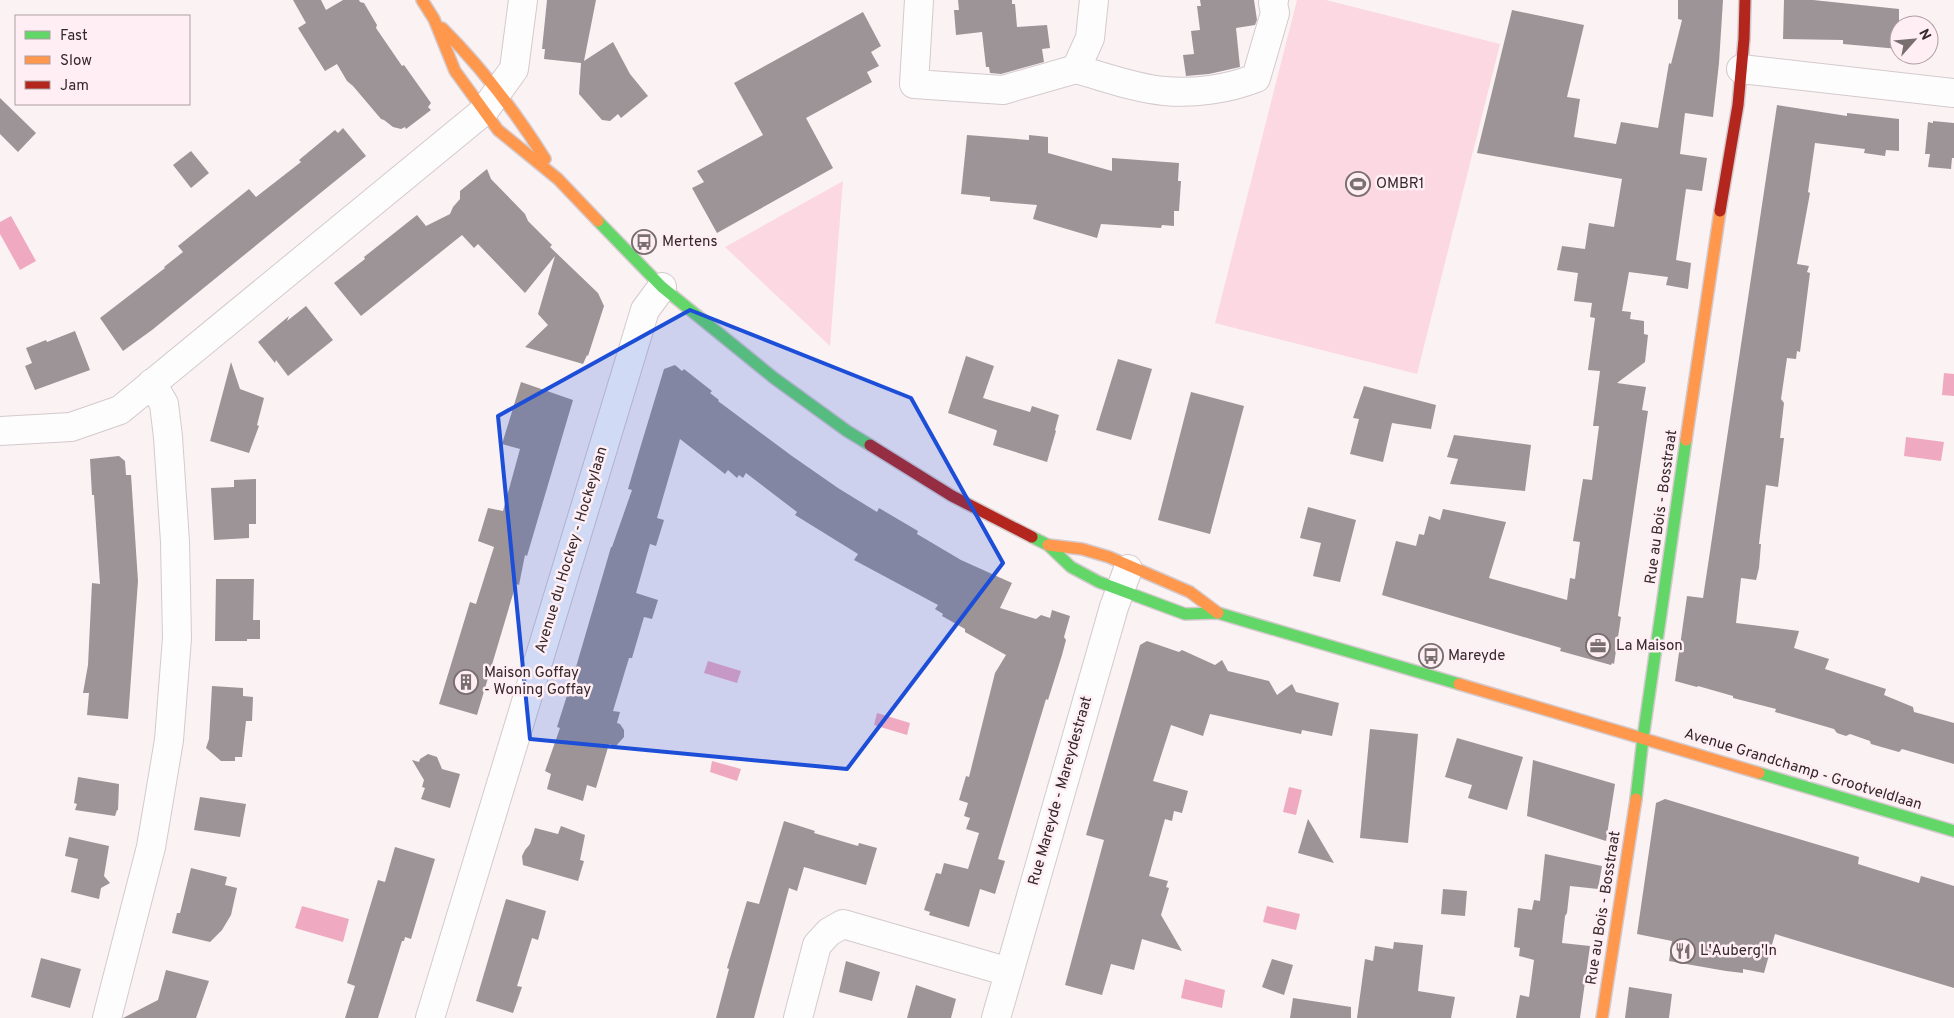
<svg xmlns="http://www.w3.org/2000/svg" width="1954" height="1018" viewBox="0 0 1954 1018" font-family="Overpass,sans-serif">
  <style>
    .green { fill: #fcd8e2 }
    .water { fill: #efaac2 }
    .building { fill: #9d9497 }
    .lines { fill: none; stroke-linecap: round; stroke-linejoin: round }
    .street-casing { stroke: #d4cacd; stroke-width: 30 }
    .fast-casing { stroke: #d4cacd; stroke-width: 14 }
    .slow-casing { stroke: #d4cacd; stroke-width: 14 }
    .jam-casing { stroke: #d4cacd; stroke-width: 14 }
    .street { stroke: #fefdfd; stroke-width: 28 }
    .fast { stroke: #63d668; stroke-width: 11 }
    .slow { stroke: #ff974d; stroke-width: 11 }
    .jam { stroke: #b3261e; stroke-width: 11 }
    .marked { fill: #1d4ed8; fill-opacity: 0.2; stroke: #1d4ed8; stroke-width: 4; stroke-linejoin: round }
    .labels { text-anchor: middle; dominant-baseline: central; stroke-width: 5; stroke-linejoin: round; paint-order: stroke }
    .poi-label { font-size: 15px; fill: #33282b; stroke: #ffeef3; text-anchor: start }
    .street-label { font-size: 15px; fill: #33282b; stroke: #ffeef3 }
  </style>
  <rect width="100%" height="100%" fill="#fbf2f4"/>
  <g class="green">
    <path d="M1297,0H1326L1500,44L1417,374L1215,323Z"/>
    <path d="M843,181L830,346L725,247Z"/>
  </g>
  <g class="water">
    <path d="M11,216L36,261L20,270L0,234V222Z"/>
    <path d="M1944,373L1954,374V396L1942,395Z"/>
    <path d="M1906,437L1944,442L1941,461L1904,456Z"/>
    <path d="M708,661L741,671L737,683L704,673Z"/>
    <path d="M877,713L910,723L907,735L874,725Z"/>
    <path d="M712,761L741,769L737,781L710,772Z"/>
    <path d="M1289,787L1302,790L1296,815L1283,812Z"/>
    <path d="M302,906L349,919L343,942L295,928Z"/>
    <path d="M1267,906L1300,914L1296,930L1263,922Z"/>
    <path d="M1185,979L1225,990L1222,1008L1181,998Z"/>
  </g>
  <g class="building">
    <path d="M293,0H321L326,10L343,0H359L360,2L364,3L377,25L376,28L402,66L404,65L431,103L428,107L431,110L406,129L405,127L401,129L393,127L384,120L381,119L353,86L347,81L337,64L325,71L298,28L306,23Z"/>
    <path d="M547,0H596L584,61L613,42L630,74L648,96L621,118L618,114L610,121L602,120L579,94L581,63L544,59L545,49H542Z"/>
    <path d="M958,0H1012V4H1015L1017,27L1047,25L1050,48L1042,49L1044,62L1001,74L990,73L989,67H986L982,32L956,35L954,10H959Z"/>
    <path d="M1200,0H1254L1257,20L1255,25L1236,28L1240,67L1209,74L1186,76L1183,55L1194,54L1191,31L1200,30L1197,6H1201Z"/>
    <path d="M1678,0H1723L1719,63L1713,117L1685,113L1680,154L1707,158L1702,191L1686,189L1676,260L1691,263L1688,289L1666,285L1668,277L1629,272L1622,311L1631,312L1630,319L1644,321V334L1648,335L1645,362L1617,383L1646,387L1642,410L1648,411L1618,616L1621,617L1614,664L1612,663L1611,665L1560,651L1561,648L1382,595L1396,541L1416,546L1419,534L1424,535L1429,516L1440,520L1443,509L1506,522L1489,578L1567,600L1570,578L1575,579L1580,542L1573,541L1583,479L1592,480L1599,426H1593L1600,371L1588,370L1595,318L1590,317L1592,303L1574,301L1578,273L1557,270L1562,246L1585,249L1589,223L1614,227L1622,179L1477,153L1512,10L1584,25L1567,97L1580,99L1574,137L1616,144L1621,122L1658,128L1669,63L1671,64L1682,20L1678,19Z"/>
    <path d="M1784,0H1813L1899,9V49L1843,44V40L1783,39Z"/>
    <path d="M863,12L881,46L871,52L879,66L867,72L872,82L806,118L833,168L717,233L692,188L704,182L697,171L763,135L734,83Z"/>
    <path d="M0,98L36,133L18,152L0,134Z"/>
    <path d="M1777,105L1847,116V113L1899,119V151L1886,150L1885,156L1864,153L1865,149L1815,143L1808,192L1810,193L1797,264L1809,266L1807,272L1810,273L1800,352L1797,351L1796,359L1787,358L1781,399L1784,403L1780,438H1784L1778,487L1766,485L1759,544H1761L1759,568L1756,580L1741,578L1736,623L1799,631L1794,648L1829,659L1825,669L1886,689L1884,695L1913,707L1914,712L1954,723V764L1902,749L1899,752L1871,744L1870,741L1850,734L1846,736L1837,733L1834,729L1775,712L1776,709L1733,698V696L1698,686L1697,687L1675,681L1687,596L1703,598Z"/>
    <path d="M1933,121L1954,123V158H1952L1951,169L1928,167L1930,154H1925L1928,122L1933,123Z"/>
    <path d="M343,128L366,156L152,330L123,351L100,318L165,268L164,267L183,252L178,246L249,189L256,197L301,162L299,160L335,130L338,133Z"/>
    <path d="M967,135L1029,140V135L1048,137V153L1112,171V158L1179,163L1178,181H1181L1179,211H1174V226L1162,225L1161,228L1101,224L1097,238L1033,219L1037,205L990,201V197L961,194Z"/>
    <path d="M191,151L209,173L191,188L173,165Z"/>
    <path d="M487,169L491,179L525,214L528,221L552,245L550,247L598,293L604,306L588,356L587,355L583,364L525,347L548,325L538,314L555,256L525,293L478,244L474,248L462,235L361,316L334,283L365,259L364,257L417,215L426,226L450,214L453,207L460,199V191Z"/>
    <path d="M306,306L333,340L288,376L276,360L275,363L258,342L289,316L287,321Z"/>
    <path d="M75,331L90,370L35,390L25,366L32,363L26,348L46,340L47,342Z"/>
    <path d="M966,356L994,366L983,398L1030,412L1032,406L1059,415L1055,430L1056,431L1047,462L993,445L997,431L996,430L948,413Z"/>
    <path d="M1118,359L1152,369L1131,440L1096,430Z"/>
    <path d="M231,362L240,389L264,398L257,425L259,426L249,453L210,441Z"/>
    <path d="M675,365L682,371L684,369L712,391L710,393L719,400L718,401L792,456L838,488L877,512L879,508L918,531L917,534L961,560L1012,583L1000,608L1036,619L1041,615L1050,618L1052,610L1070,616L1064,637L1066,640L1062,655L1048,700L1046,699L998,859L1005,861L995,894L980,889L969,927L929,915L930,912L924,910L936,873L941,874L944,863L968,869L979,833L966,829L970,818L964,816L968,803L959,800L966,776L969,777L995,673L1006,655L965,632V629L942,616L943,614L935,609L938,605L854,560L858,554L795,515L797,512L746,473L743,478L739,475L737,478L728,470L725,474L680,439L657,518L664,520L656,546L650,544L636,593L658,600L652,619L644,617L632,658H629L613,711L620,712L617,723L620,724L624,730V737L616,746L609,744L596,788L587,785L583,801L547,789L551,774L545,771L560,728L557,727L576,667L611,547H612L632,490L628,489L638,455L664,369Z"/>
    <path d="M521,382L573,400L527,556L525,555L519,585L516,584L477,715L439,704L470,602L476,604L494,547L478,541L488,508L503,511L520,449L502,444Z"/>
    <path d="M1364,386L1436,405L1431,429L1392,423L1383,462L1350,454L1359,419L1353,418Z"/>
    <path d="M1191,392L1244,406L1210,534L1158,520Z"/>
    <path d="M1454,435L1531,445L1525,491L1450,484L1458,459L1447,457Z"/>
    <path d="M119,456L125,461L126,475H131L138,581L128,719L87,715L89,693H83L88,665L92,583L100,584L94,495H92L90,459Z"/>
    <path d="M256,479V524H249V538L214,540L211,488L234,487V480Z"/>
    <path d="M1308,507L1356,520L1340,582L1313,576L1321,543L1300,538Z"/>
    <path d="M216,579H254L253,620H260V639H247V641H215Z"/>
    <path d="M1147,641L1179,652L1182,650L1215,665L1222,660L1228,671L1269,681L1277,695L1292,684L1296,692L1339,703L1332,736L1302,730L1301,734L1210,714L1203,736L1171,725L1153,781L1188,791L1182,813L1174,811L1172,821L1165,819L1149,876L1168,881L1166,887L1169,888L1161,915L1182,951L1142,939L1134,970L1111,964L1102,995L1065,985L1104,840L1086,835L1140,645Z"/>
    <path d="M212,686L243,688V696L253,697L252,721H246L242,757H235V761H221L206,748L209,739Z"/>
    <path d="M1370,729L1418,734L1408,843L1360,838Z"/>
    <path d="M1457,738L1523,757L1507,810L1468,798L1472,785L1445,777Z"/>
    <path d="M428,754L437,757L442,769L460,774L450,808L421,799L425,788L422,787L424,780L412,760L419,762L420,759Z"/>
    <path d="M1533,760L1615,784L1606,841L1527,816Z"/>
    <path d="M78,777L119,784L118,810H117L115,816L75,810L77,804L74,803Z"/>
    <path d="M200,797L246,804L240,837L194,830Z"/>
    <path d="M1665,799L1859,857L1858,864L1919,883L1921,876L1954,886V988L1775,934L1764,973L1743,969V973L1726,971L1669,961L1672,941L1637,934L1656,803Z"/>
    <path d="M1308,819L1334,863L1298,853Z"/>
    <path d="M784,821L815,831L814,833L858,846L859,843L877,848L866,885L804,867L797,891L789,888L754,1018H716L729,969L727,968L747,901L759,904Z"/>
    <path d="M561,826L585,835L580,860L584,861L578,881L523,865L522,856L525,850L530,844L535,828L558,834Z"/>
    <path d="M69,837L109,846L104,876L110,883L101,888L99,899L71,892L78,859L65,856Z"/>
    <path d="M395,847L435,859L411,939L405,937L404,941H402L378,1018H345L355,986L347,983L378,880L385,882Z"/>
    <path d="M1545,854L1602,866L1598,889L1570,886L1567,913L1565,916L1562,943L1590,946L1580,1018H1516L1520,995L1529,997L1534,960L1519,956L1520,948L1514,947L1518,908L1532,910L1534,900L1540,901Z"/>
    <path d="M191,868L227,877L225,885L237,888L231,915L222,930L210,942L172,933L177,913H180Z"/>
    <path d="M1443,889L1467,891L1465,916L1441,914Z"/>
    <path d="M506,899L546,911L538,940L532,938L517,986L522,987L513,1013L476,1001Z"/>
    <path d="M1394,942L1423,945L1418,991L1455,997L1451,1018H1357L1365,959L1373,961L1375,946L1393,949Z"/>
    <path d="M41,958L81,969L70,1008L31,997Z"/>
    <path d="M1272,959L1293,965L1284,995L1262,987Z"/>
    <path d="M846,961L880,972L872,1001L839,992Z"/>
    <path d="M166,970L209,981L196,1018H123L158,1000Z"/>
    <path d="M916,985L956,999L951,1018H907Z"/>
    <path d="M1629,987L1672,994L1669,1018H1625Z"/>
    <path d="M1293,998L1351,1007V1018H1290Z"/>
  </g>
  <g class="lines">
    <defs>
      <g id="street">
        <path d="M919,0L914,84L1003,90L1076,69L1090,38L1094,0"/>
        <path d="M1076,69C1105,77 1134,88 1164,91C1194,94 1228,89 1256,78L1275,13L1273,3L1274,0"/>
        <path d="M1741,69L1954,93"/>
        <path d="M0,431L71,427L120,410L484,111L514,69L523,0"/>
        <path d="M107,1018L151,847L169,740L177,638L175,542L168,437L164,404L152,383"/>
        <path d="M430,1018L645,310L662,287"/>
        <path d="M798,1018L817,945L829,932L843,924L1009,972"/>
        <path d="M996,1018L1114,607L1128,569"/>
      </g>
      <g id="fast">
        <path d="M598,221L662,287L774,378L847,431L870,445"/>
        <path d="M1032,537L1048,545L1071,567L1099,582L1185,614L1218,613L1459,684"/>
        <path d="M1759,773L1954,831"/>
        <path d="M1636,799L1643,738L1686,440"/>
      </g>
      <g id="slow">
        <path d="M422,0L434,19L455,71L498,130L558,179L598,221"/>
        <path d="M442,28C482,68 515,111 545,159"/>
        <path d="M1686,440L1720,211"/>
        <path d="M1048,545L1082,549L1109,557L1190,592L1218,613"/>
        <path d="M1459,684L1759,773"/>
        <path d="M1602,1018L1636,799"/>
      </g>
      <g id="jam">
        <path d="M1720,211L1738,105L1744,39L1745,0"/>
        <path d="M870,445L952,496L1032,537"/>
      </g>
    </defs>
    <use href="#street" class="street-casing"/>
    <use href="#fast" class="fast-casing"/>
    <use href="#slow" class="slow-casing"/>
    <use href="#jam" class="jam-casing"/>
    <use href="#street" class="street"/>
    <use href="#fast" class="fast"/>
    <use href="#slow" class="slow"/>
    <use href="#jam" class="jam"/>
  </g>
  <path class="marked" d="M690,310L911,398L1003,563L847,769L530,739L498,416Z"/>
  <defs>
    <symbol id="stadium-ring" viewBox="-11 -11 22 22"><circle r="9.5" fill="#ffeef3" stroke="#796f71" stroke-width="1.5"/><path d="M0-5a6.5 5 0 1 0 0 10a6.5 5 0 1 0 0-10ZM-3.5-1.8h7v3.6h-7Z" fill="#796f71"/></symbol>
    <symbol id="bus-ring" viewBox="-11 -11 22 22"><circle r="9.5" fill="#ffeef3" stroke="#796f71" stroke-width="1.5"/><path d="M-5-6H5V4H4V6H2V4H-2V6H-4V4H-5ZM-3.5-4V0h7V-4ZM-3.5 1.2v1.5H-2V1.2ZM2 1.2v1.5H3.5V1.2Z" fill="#796f71"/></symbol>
    <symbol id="office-ring" viewBox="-11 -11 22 22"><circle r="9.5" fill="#ffeef3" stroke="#796f71" stroke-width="1.5"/><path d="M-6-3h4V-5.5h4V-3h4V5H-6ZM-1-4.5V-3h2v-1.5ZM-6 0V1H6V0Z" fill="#796f71"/></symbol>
    <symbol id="building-ring" viewBox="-11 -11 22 22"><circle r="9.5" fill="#ffeef3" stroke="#796f71" stroke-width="1.5"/><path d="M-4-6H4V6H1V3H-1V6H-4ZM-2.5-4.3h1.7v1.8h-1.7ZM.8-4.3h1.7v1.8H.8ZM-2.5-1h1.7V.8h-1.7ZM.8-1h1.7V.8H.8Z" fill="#796f71"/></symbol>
    <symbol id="restaurant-ring" viewBox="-11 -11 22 22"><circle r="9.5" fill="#ffeef3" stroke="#796f71" stroke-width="1.5"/><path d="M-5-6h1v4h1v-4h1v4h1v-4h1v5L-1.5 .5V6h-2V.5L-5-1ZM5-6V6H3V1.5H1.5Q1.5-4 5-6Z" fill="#796f71"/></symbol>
  </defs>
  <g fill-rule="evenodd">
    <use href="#stadium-ring" x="1344" y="170" width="28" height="28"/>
    <use href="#bus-ring" x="630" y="228" width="28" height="28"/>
    <use href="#office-ring" x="1584" y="632" width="28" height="28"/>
    <use href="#bus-ring" x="1417" y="642" width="28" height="28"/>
    <use href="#building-ring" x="452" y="668" width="28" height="28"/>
    <use href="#restaurant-ring" x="1669" y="937" width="28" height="28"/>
  </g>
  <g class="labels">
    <g class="poi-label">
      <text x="1376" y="184">OMBR1</text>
      <text x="662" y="242">Mertens</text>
      <text x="1616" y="646">La Maison</text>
      <text x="1448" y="656">Mareyde</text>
      <text x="484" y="673">Maison Goffay<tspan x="484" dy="17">- Woning Goffay</tspan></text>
      <text x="1700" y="951">L'Auberg'In</text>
    </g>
    <g class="street-label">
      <text transform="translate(1662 507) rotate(-82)">Rue au Bois - Bosstraat</text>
      <text transform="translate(572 550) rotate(-73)">Avenue du Hockey - Hockeylaan</text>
      <text transform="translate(1803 770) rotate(17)">Avenue Grandchamp - Grootveldlaan</text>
      <text transform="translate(1061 791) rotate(-74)">Rue Mareyde - Mareydestraat</text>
      <text transform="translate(1604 908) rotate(-81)">Rue au Bois - Bosstraat</text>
    </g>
  </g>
  <rect x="15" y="15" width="175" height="90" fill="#ffeef3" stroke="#ad9fa3"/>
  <rect x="25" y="31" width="25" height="8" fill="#63d668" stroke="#ad9fa3"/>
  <text x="60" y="40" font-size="15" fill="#33282b">Fast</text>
  <rect x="25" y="56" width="25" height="8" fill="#ff974d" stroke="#ad9fa3"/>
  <text x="60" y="65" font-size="15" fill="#33282b">Slow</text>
  <rect x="25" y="81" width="25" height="8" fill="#b3261e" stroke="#ad9fa3"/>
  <text x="60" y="90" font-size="15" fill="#33282b">Jam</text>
  <g transform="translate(1914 40) rotate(63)"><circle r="24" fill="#ffeef3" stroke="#ad9fa3"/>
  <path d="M0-4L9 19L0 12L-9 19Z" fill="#796f71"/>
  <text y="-8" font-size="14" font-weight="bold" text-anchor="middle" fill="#33282b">N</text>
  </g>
</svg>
